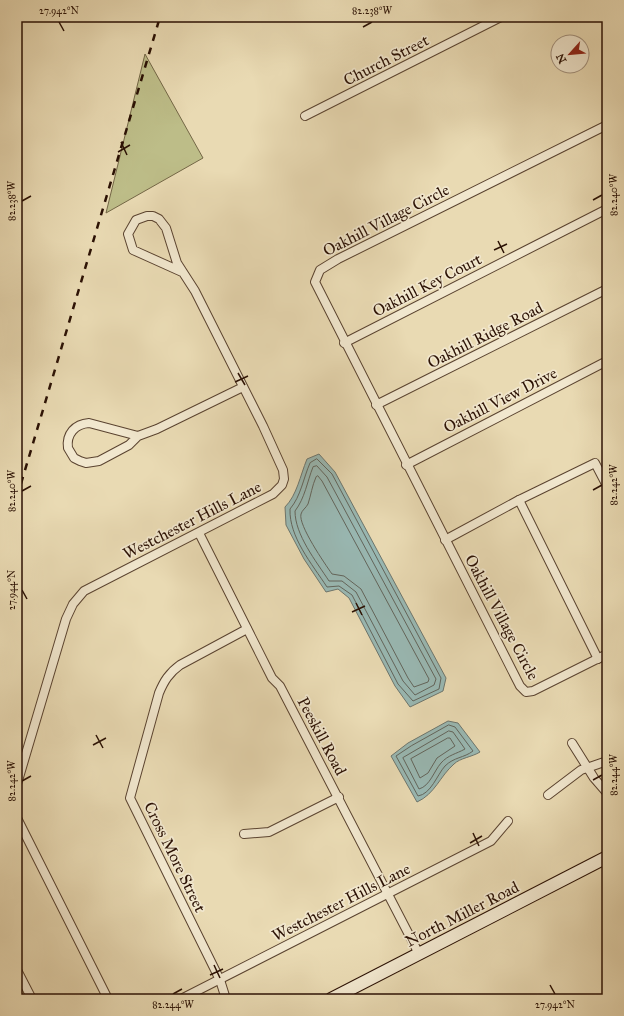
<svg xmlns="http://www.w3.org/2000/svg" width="624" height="1016" viewBox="0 0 624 1016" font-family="'IM FELL Great Primer',serif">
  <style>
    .green { fill: #bdbd88; stroke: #746746 }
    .water { fill: #99b9b4; stroke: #6d766e }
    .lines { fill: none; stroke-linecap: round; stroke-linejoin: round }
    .shore { stroke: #62655c; stroke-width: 1 }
    .street-casing { stroke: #5a4330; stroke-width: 10 }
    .secondary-casing { stroke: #2b1104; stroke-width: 14 }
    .street { stroke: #f1e7ce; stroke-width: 8 }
    .secondary { stroke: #f1e7ce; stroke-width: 12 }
    .rail { stroke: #2b1104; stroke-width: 2.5; stroke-dasharray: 7 7; stroke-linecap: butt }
    .ticks { fill: none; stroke: #2b1104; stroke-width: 1.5 }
    .labels { text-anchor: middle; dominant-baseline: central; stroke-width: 3.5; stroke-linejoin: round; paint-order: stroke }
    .street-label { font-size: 16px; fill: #2b1104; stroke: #f1e7ce }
    .neatline { fill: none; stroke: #2b1104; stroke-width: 1.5 }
    .ticks-label { font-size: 10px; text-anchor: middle; fill: #2b1104 }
  </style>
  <rect width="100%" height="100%" fill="#e9dab3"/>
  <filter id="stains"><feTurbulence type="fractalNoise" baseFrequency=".005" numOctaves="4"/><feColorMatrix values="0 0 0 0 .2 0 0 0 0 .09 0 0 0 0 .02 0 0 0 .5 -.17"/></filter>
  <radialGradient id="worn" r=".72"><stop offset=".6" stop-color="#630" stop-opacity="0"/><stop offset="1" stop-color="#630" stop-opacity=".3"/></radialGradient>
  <path class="green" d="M145,54L203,158L106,213Z"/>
  <g class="water">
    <path d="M319,454L335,472L446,678L443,691L410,707L395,686L349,598L338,589L326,592L304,559L286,525L285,507C297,495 300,476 307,459Z"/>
    <path d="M448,721L458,723L480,752C472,757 460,758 454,764C440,776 435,794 417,802L391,756L408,743Z"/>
  </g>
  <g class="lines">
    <g class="shore">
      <path d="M317,459L332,474L441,678L439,689L413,701L398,684L352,595L339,586L327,587C312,564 289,537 290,509C301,496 303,479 310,463Z"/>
      <path d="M317,466L327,477L436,679L434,685L415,695L403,681L356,592L342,581H329C316,561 295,535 295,511C305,498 307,482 313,467Z"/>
      <path d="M318,476L322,481L429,679L428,682L414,687L408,678L361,589L344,576L332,574C325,564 298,525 301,514C302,510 306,508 308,504C311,495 312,486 316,477Z"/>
      <path d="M449,725L455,727L473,751C464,758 454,757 445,766C437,775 431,794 418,796L396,756L411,746Z"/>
      <path d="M449,731L453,732L465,749C456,754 448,755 441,763C434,771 430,786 419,789L403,758Z"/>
      <path d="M448,738H450L455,746L437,758L428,773L420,778L411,759Z"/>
    </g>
    <defs>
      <g id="street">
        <path d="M305,116L501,17"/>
        <path d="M607,125L338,259L320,270L315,282L520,686L526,692L533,691L607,654"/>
        <path d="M344,343L607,209"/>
        <path d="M376,405L607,289"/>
        <path d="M138,436L89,423C75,424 66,434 68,448L74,458L80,461L86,463L99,461L129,445L138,436L157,429L243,387"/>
        <path d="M406,465L607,361"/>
        <path d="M519,500L598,659"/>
        <path d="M199,533L272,678L280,686L419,954"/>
        <path d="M445,540L519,500L595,463L607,486"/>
        <path d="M572,743L594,778L607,793"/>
        <path d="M17,784L66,619L73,604L84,591L273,494L282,485L284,479L283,470L263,426L195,291L177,263L166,228L159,219L153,216H147L136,220L128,234L133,250L182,272"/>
        <path d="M548,795L581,770L607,761"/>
        <path d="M17,818L108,999"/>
        <path d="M244,834L269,832L339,797"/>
        <path d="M17,970L32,999"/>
        <path d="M181,999L491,841L508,821"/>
        <path d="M226,999L220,980L130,798L159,693C164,681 169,673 180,665L247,629"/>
      </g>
      <path id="secondary" d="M331,999L607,857"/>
    </defs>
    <use href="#street" class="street-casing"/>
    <use href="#secondary" class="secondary-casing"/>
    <use href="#street" class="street"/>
    <use href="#secondary" class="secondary"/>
    <path class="rail" d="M17,497L160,17"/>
  </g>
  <path class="ticks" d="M59,22L64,31M363,27L372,22M121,142L127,155M118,152L130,145M593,200L602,195M22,201L31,196M498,241L504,253M494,250L507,244M238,373L245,385M235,382L248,376M593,490L602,485M22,491L31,486M22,590L27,599M356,603L362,615M352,612L365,606M96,735L103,748M93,745L106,738M593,780L602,775M22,781L31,776M473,833L479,846M470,843L482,836M214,965L220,978M210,975L223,969M550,985L555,994M173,994L182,989"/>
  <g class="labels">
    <g class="street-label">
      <text transform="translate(386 60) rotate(-27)">Church Street</text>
      <text transform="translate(386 220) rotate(-27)">Oakhill Village Circle</text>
      <text transform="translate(427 285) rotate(-27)">Oakhill Key Court</text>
      <text transform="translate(485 335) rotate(-27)">Oakhill Ridge Road</text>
      <text transform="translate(500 400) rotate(-27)">Oakhill View Drive</text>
      <text transform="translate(192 520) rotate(-27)">Westchester Hills Lane</text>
      <text transform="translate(502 617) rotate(62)">Oakhill Village Circle</text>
      <text transform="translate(322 736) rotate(62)">Peeskill Road</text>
      <text transform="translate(175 857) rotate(64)">Cross More Street</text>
      <text transform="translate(341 902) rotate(-27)">Westchester Hills Lane</text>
      <text transform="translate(462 914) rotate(-27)">North Miller Road</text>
    </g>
  </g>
  <rect width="624" height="1016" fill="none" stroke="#e9dab3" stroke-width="44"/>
  <g transform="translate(570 54) rotate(243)"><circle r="19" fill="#f1e7ce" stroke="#a2917d"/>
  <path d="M0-3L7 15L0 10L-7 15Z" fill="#8f2418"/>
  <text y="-6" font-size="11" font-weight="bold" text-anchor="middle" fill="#2b1104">N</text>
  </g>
  <rect x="22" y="22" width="580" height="972" class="neatline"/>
  <g class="ticks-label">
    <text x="59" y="14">27.942°N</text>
    <text x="372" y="14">82.238°W</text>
    <text transform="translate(613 195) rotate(-90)" y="4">82.240°W</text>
    <text transform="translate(11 201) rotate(-90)" y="4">82.238°W</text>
    <text transform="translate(613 485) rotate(-90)" y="4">82.242°W</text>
    <text transform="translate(11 491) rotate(-90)" y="4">82.240°W</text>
    <text transform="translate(11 590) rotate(-90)" y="4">27.944°N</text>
    <text transform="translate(613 775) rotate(-90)" y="4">82.244°W</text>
    <text transform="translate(11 781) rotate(-90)" y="4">82.242°W</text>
    <text x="173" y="1008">82.244°W</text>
    <text x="555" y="1008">27.942°N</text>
  </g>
  <rect width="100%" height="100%" filter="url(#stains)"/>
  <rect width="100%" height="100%" fill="url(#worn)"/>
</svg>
